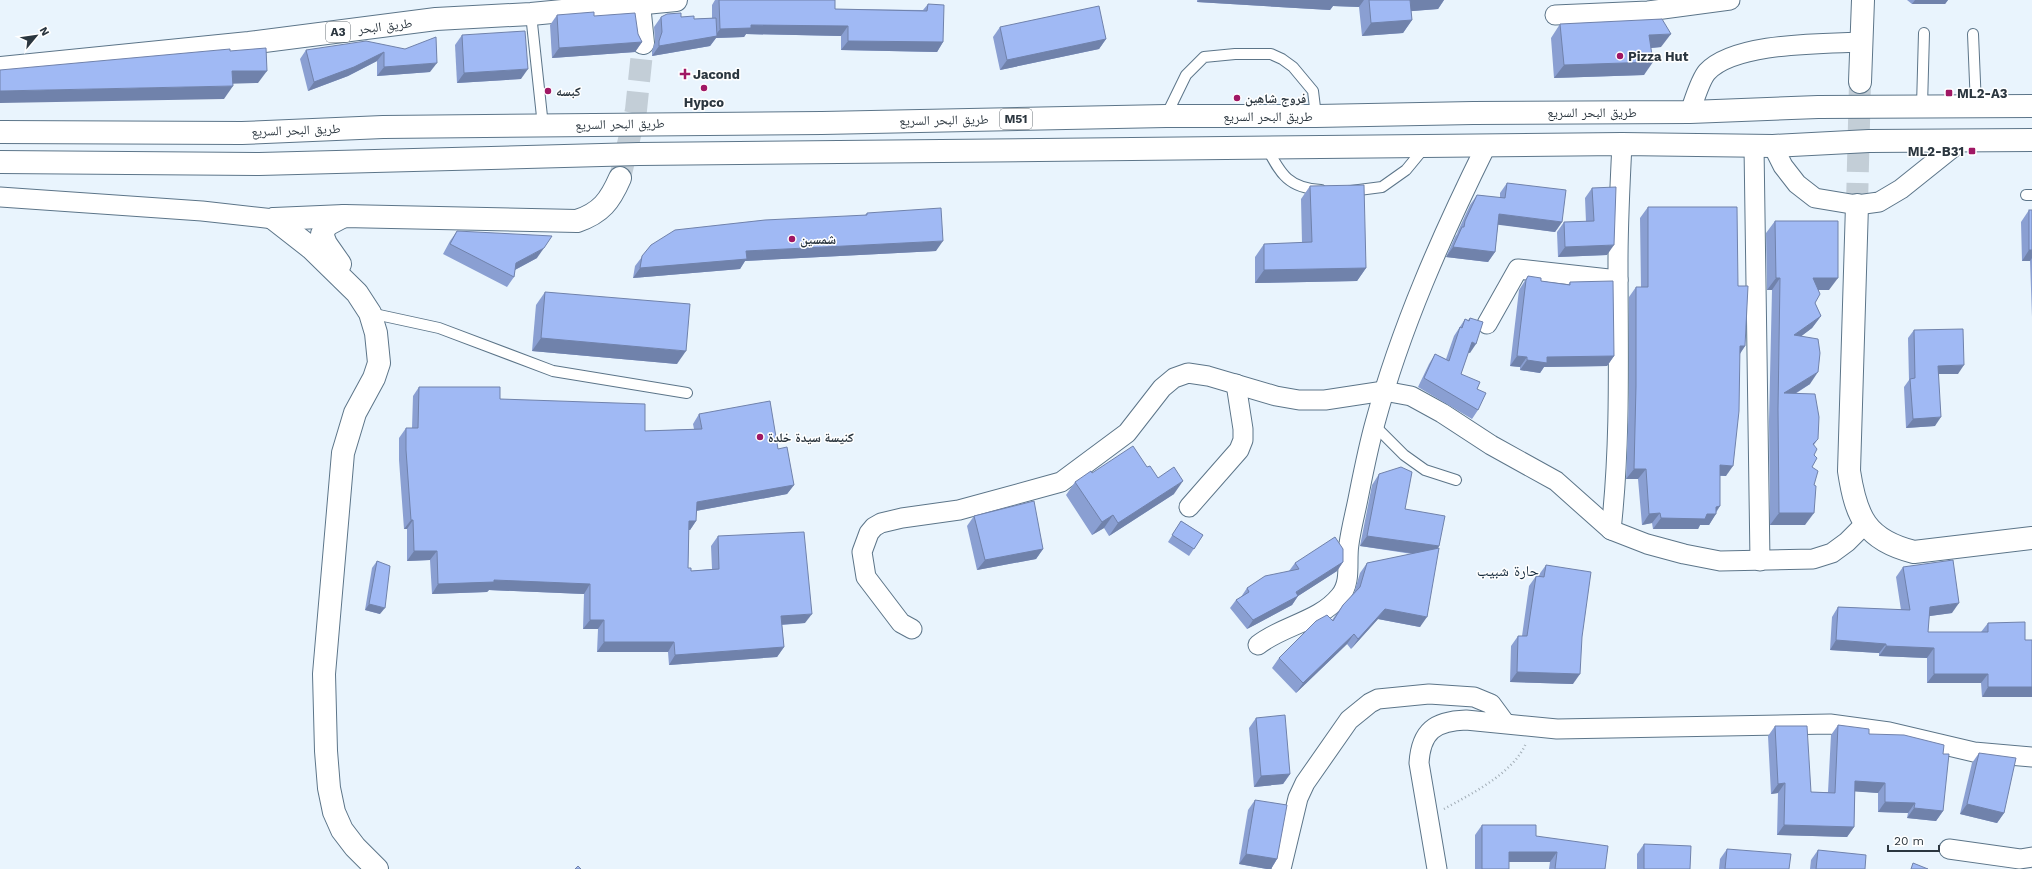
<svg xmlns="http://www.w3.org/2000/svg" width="2032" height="869" viewBox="0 0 2032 869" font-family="'Work Sans','Noto Naskh Arabic',sans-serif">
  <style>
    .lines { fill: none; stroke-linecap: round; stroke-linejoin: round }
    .tertiary-tunnel { stroke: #c3ced7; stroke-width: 22; stroke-dasharray: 22 11; stroke-linecap: butt }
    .service-casing { stroke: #5c7589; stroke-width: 12 }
    .minor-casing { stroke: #5c7589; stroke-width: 21 }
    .tertiary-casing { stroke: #5c7589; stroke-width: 24 }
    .trunk-casing { stroke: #5c7589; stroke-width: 24 }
    .motorway-casing { stroke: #5c7589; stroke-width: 24 }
    .path { stroke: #a1acb5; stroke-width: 2.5; stroke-dasharray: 1 3; stroke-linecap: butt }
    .service { stroke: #fff; stroke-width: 10 }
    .minor { stroke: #fff; stroke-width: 19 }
    .tertiary { stroke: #fff; stroke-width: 22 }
    .trunk { stroke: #fff; stroke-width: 22 }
    .motorway { stroke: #fff; stroke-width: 22 }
    .wall { fill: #8a9fd2 }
    .shaded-wall { fill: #7082ab }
    .building { fill: #a0b9f4; stroke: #7082ab }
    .poi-dot { fill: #a01764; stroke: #fff; stroke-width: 1.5 }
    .labels { text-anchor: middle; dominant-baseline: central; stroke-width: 3; stroke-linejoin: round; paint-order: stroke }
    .shield { fill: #fff; stroke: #6b7279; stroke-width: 1 }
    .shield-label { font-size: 12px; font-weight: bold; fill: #2b363f }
    .street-label { font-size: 13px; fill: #2b363f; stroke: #fff }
    .poi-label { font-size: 13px; font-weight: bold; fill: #2b363f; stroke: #fff; text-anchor: start }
    .quarter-label { font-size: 15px; fill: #152b3d; stroke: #fff }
  </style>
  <rect width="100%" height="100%" fill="#e9f4fd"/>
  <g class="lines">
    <g class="tertiary-tunnel">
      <path d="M620,178L636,110L643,43"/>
      <path d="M1857,205L1860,82"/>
    </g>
    <defs>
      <g id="service">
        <path d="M531,14L543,126"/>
        <path d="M1973,34L1976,106"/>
        <path d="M1922,106L1924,33"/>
        <path d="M1166,116L1186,75L1204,57L1235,54H1271L1282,59L1293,67L1313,91L1316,116"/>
        <path d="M1267,148C1281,175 1289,188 1321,190"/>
        <path d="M1351,191L1382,187L1406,170L1425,147"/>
        <path d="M2026,195H2032"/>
        <path d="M370,313L439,328L553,371L687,393"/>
        <path d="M1374,425L1404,455L1425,470L1456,480"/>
      </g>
      <g id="minor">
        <path d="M1555,15L1648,11L1730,0"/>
        <path d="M1690,112C1694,101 1700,80 1707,72C1735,42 1822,44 1861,42"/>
        <path d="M1754,146L1760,561"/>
        <path d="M1773,146L1783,166L1797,184L1815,198L1857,205L1879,202L1901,189L1961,141"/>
        <path d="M0,197L202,211L274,219"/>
        <path d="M1487,324L1518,269L1618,280"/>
        <path d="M1189,507L1239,450L1243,440V429L1236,384"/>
        <path d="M1611,530C1621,441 1618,352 1618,262C1618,223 1620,183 1622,144"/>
        <path d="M912,629L901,623L866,577L862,552L869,533L874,527L881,523L902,518L959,510L1061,482L1127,433L1162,388L1174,378L1188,373L1208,376L1276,396L1299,400H1325L1384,391L1411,396L1442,413L1491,445L1556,481L1611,530L1647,544L1684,554L1720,561L1813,559L1832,553L1847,542L1865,524"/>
        <path d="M1258,645C1283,625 1319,622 1340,596C1352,582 1346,561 1349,544C1351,529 1355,514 1358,499C1363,474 1368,448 1375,423C1401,327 1442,235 1486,146"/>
        <path d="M1949,849L2020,859L2032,857"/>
        <path d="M1281,869L1298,798L1305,783L1349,720L1370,703L1378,699L1429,694L1474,697L1491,704L1505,723"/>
        <path d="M1437,869L1419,763C1421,731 1435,721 1466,720L1557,729L1830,724L1889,732L1974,752L2032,757"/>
      </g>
      <g id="tertiary">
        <path d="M639,4L643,43"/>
        <path d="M1860,82L1863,0"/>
        <path d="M1857,205L1849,471C1856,517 1866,540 1914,552L2032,538"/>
        <path d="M274,219L311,248L357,293L370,313L376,333L379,363L374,378L355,413L343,453L324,674L326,751L329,788L334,812L342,830L355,847L377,869"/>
        <path d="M274,219L344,216L577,221C601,213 610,201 620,178"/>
        <path d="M340,264L326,244L322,234L327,225L344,216"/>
      </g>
      <path id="trunk" d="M0,68L249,43L436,19L531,14L676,0"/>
      <g id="motorway">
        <path d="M0,132L242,133L383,127L822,123L1166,116H1316L1473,113L1690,112L1818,107L2032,106"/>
        <path d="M0,162L259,164L639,154L1622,144L1773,146L1869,141L2032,140"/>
      </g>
    </defs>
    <use href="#service" class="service-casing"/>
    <use href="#minor" class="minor-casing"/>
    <use href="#tertiary" class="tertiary-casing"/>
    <use href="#trunk" class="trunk-casing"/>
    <use href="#motorway" class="motorway-casing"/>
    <path class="path" d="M1444,809C1471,794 1514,773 1526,743"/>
    <use href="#service" class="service"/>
    <use href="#minor" class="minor"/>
    <use href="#tertiary" class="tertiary"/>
    <use href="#trunk" class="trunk"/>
    <use href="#motorway" class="motorway"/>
  </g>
  <g class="wall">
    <path d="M715,0H835V9L923,10L928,4L943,42L937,52L841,50V36L746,34L744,37L716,38L710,46L652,56V51L655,42L654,27L661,17H681L694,19L712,18V5Z"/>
    <path d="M1197,0H1444L1438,9L1411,11L1412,20L1403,33L1362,36L1359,7L1333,6L1330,10L1197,2Z"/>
    <path d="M1907,0H1948L1945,4H1912Z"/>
    <path d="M557,15L594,16L638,34L642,42L635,52L552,58L550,25Z"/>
    <path d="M1560,24L1661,47L1651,48L1644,75L1554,78L1551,38Z"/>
    <path d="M1000,27L1106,39L1099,49L1000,70L993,37Z"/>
    <path d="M462,35L521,79L457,83L455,45Z"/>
    <path d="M405,49L430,72L377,76V61L348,76L308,91L300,59L306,50Z"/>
    <path d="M1507,183L1562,222L1555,232L1498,224L1495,252L1488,262L1446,257L1455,237L1457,234L1458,231L1470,205L1477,195L1500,198V193Z"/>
    <path d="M1310,186L1366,268L1357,281L1255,283V257L1264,244L1302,243L1301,199Z"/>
    <path d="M1592,188L1607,255L1558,257L1557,232L1564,222H1586L1585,198Z"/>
    <path d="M1648,207L1738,286L1745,346L1740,353L1726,476H1720V506L1709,525H1700L1698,529H1653L1652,523L1642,525L1638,479H1626L1629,397V297L1636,287H1641L1640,218Z"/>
    <path d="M2029,210H2032V317L2030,261H2022L2021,222Z"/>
    <path d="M867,213L936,251L745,261L740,269L633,278L635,266L651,245L865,215Z"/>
    <path d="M1775,221L1829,290H1819L1815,303L1821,316L1812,328L1801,336L1810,384L1795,394L1818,439L1814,445V455L1812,467L1814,485L1805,525H1770L1769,421L1772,290H1767L1766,233Z"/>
    <path d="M457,231L537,258L515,270L514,277L507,287L443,254L450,241Z"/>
    <path d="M1528,276L1541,281L1568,285L1570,282L1614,356L1607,366L1544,367L1540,373L1520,370V367L1510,366L1519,290Z"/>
    <path d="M545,292L677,364L532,351L536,305Z"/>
    <path d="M1470,318V353L1468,352L1461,374L1477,389L1478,410L1472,419L1418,387L1429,364L1435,354L1446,359L1454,336L1465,319L1468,320Z"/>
    <path d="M1914,330L1958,374H1938L1935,426L1906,428L1904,387L1909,380L1908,338Z"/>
    <path d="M419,387L500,399L645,431L694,429L693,424L699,414L778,449L794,485L787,494L696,511V521L690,530H689L688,568L691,571L712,569L711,546L718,536L805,623L782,625L784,647L777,657L669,665L668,652H597L598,629H583L584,594L489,590L487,592L432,594L430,560L407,561V529H404L399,460V438L406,428H412L413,396Z"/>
    <path d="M1147,467L1174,494L1109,536L1104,528L1092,535L1066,495L1075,482L1092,473Z"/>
    <path d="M1379,474L1405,509L1439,546L1438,548L1420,627L1378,619L1351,649L1347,644L1296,693L1272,668L1279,658L1332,620L1343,605L1354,593L1360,573L1367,563L1412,554L1360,546L1372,485Z"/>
    <path d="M974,516L1043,549L1036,559L977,570L967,526Z"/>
    <path d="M1181,521L1203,535L1189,556L1168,542Z"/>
    <path d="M377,561L380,614L365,610L372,568Z"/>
    <path d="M1343,562L1337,571L1298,596L1292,605L1247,629L1230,608L1236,600L1241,597L1247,588L1289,571L1295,563Z"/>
    <path d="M1546,565L1573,684L1510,682L1511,646L1518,636H1522L1529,586L1536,576H1538Z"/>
    <path d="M1903,567L1952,613L1929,616L1928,632H1981L1988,623L2025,640L1982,697L1981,683H1927V658L1879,656V653L1830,650L1832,617L1838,607L1901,610L1896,577Z"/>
    <path d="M1256,718L1290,774L1283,784L1254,787L1249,728Z"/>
    <path d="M1838,725L1869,734L1943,754V811L1936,821L1907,818L1908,813L1878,812V793L1855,791L1854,827L1847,837L1777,835L1778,793L1771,794L1768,736L1775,726L1811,792H1828L1831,735Z"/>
    <path d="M1979,753L2004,813L1997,823L1960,814L1972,763Z"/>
    <path d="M1255,800L1277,859L1271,869H1267L1239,864L1248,810Z"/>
    <path d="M1482,825L1536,836L1605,869H1549L1550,862H1509V869H1475V835Z"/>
    <path d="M1644,844L1690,869H1637V854Z"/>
    <path d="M1727,849L1789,869H1719L1720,859Z"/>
    <path d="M1818,850L1865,869H1810L1811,860Z"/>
  </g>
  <g class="shaded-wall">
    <path d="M1199,0H1364L1359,7L1333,6L1330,10L1197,2Z"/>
    <path d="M1409,0H1444L1438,9L1401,12Z"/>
    <path d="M1915,0H1948L1945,4H1912Z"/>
    <path d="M1412,20L1403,33L1362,36L1371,23Z"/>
    <path d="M751,25L848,26L841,36L746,34L744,37L716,38L710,46L652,56L659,46L715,36L720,29Z"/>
    <path d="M1671,34L1661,47L1640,49L1649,35Z"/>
    <path d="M1106,39L1099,49L1000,70L1007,60Z"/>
    <path d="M848,41L943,42L937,52L841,50Z"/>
    <path d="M642,42L635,52L552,58L559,48Z"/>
    <path d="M384,52L377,61L348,76L308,91L314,82Z"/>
    <path d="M1653,62L1644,75L1554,78L1564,65Z"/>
    <path d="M437,63L430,72L377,76L384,67Z"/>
    <path d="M528,69L521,79L457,83L464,73Z"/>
    <path d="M232,71H267L258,83L223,84Z"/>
    <path d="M233,86L224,99L0,103V91Z"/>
    <path d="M1499,214L1562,222L1555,232L1492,224Z"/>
    <path d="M943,241L936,251L745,261L740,269L633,278L640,268L746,251Z"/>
    <path d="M1614,245L1607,255L1558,257L1565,247Z"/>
    <path d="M1453,247L1495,252L1488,262L1446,257Z"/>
    <path d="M544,248L537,258L509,273L516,263Z"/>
    <path d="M2029,250H2032V258L2030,261H2022Z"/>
    <path d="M1366,268L1357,281L1255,283L1264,270Z"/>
    <path d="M1776,278H1780L1772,290H1767Z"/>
    <path d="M1813,278H1838L1829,290H1805Z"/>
    <path d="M1821,316L1812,328L1786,348L1794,335Z"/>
    <path d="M541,338L686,351L677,364L532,351Z"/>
    <path d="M1472,342L1476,344L1470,353L1465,351Z"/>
    <path d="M1740,346H1745L1738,357Z"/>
    <path d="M1517,356L1527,357L1520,367L1510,366Z"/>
    <path d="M1614,356L1607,366L1544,367L1540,373L1520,370L1527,360L1547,357Z"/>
    <path d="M1964,365L1958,374H1932L1938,366Z"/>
    <path d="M1818,372L1810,384L1778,404L1784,393Z"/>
    <path d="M1941,417L1935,426L1906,428L1913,419Z"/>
    <path d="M1720,465L1733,466L1726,476L1713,475Z"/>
    <path d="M1634,469H1646L1638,479H1626Z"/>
    <path d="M1183,481L1174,494L1109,536L1118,523Z"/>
    <path d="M794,485L787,494L690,512L697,502Z"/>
    <path d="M1720,506L1714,514H1716L1709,525H1700L1698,529H1653L1661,518L1707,514L1716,507Z"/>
    <path d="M1660,513L1652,523L1642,525L1649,514Z"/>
    <path d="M1779,513H1814L1805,525H1770Z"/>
    <path d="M1113,515L1104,528L1092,535L1102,522Z"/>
    <path d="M411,520H413L407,529H404Z"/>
    <path d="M689,521H696L690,530H682Z"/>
    <path d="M1367,536L1439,546L1432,556L1360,546Z"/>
    <path d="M1043,549L1036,559L977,570L985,560Z"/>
    <path d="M414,551H437L430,560L407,561Z"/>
    <path d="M1343,562L1337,571L1295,598L1298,596L1292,605L1247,629L1253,620Z"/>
    <path d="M494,580L590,584L584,594L489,590L487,592L432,594L438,584Z"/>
    <path d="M1959,603L1952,613L1923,617L1930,607Z"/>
    <path d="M369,604L385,608L380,614L365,610Z"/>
    <path d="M1385,609L1427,617L1420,627L1378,619L1351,649L1358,639Z"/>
    <path d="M812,614L805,623L775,625L781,616Z"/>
    <path d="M590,620H604L598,629H583Z"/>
    <path d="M1354,634L1347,644L1296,693L1303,683Z"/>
    <path d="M1836,640L1886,644L1879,653L1830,650Z"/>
    <path d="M604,642H674L668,652H597Z"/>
    <path d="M1886,646L1934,648L1927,658L1879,656Z"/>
    <path d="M784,647L777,657L669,665L675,655Z"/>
    <path d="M1517,672L1580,674L1573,684L1510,682Z"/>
    <path d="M1934,674H1988L1981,683H1927Z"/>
    <path d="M1988,687H2032V697H1982Z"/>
    <path d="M1290,774L1283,784L1254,787L1261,776Z"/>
    <path d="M1855,781L1885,783L1878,793L1848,791Z"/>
    <path d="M1785,783L1778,793L1771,794L1778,784Z"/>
    <path d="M1885,802L1915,803L1908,813L1878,812Z"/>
    <path d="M1967,804L2004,813L1997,823L1960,814Z"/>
    <path d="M1914,808L1943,811L1936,821L1907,818Z"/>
    <path d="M1784,825L1854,827L1847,837L1777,835Z"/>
    <path d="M1509,852H1557L1550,862H1502Z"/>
    <path d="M1246,854L1277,859L1271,869H1267L1239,864Z"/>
  </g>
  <g class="building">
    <path d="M719,0H835V9L927,11L928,4L944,5L943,42L848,41V26L751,25V28L720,29Z"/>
    <path d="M1369,0H1410L1412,20L1371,23Z"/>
    <path d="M1099,6L1106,39L1007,60L1000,27Z"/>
    <path d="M594,12V16L635,13L638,34L642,42L559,48L557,15Z"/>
    <path d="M681,13V17L694,16V19L716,18L717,36L659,46V41L662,32L661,17L667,14Z"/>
    <path d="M1662,19L1671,34L1649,35L1653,62L1564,65L1560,24Z"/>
    <path d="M525,31L528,69L464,73L462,35Z"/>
    <path d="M436,37L437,63L384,67V52L354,67L314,82L306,50L366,41L405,49Z"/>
    <path d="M266,48L267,71H232L233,86L0,91V70L230,49V51Z"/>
    <path d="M1507,183L1566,190L1562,222L1499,214L1495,252L1453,247L1462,227H1464L1465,221L1477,195L1505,198Z"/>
    <path d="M1364,185L1366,268L1264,270V244L1312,242L1310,186Z"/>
    <path d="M1616,187L1614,245L1565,247L1564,222L1594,221L1592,188Z"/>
    <path d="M1648,207H1737L1738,286H1748L1745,346H1740L1739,411L1733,466L1720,465V506L1716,507V514H1707L1705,519L1661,518L1660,513L1649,514L1646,469H1634L1636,386V287H1648Z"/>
    <path d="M941,208L943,241L746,251L747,259L640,268L642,256L651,245L675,230L765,220L867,215V213Z"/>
    <rect x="2029" y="210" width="3" height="40"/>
    <path d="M1775,221H1838V278H1813L1820,294L1815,303L1821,316L1794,335L1818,339L1820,353L1818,372L1784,393L1815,394L1819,417L1818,439L1813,444L1817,449L1814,455L1817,458L1812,467L1818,471L1814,485L1816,486L1814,513H1779L1778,409L1780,278H1776Z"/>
    <path d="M457,231L552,236L544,248L516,263L514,277L450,244Z"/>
    <path d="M1528,276L1541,278V281L1570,285V282L1613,281L1614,356L1547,357V363L1527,360V357L1517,356L1526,280Z"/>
    <path d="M545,292L690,304L686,351L541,338Z"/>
    <path d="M1470,318L1483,322L1476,344L1472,342L1461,374L1480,382L1477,389L1486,393L1478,410L1424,378L1435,354L1449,361L1460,327L1462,328L1465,319L1469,321Z"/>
    <path d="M1963,329L1964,365L1938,366L1941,417L1913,419L1910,379L1915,378L1914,330Z"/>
    <path d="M419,387H500V399L645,404V431L702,429L699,414L770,401L778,449L787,447L794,485L697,502L696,521H689L688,568H691V571L719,569L718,536L804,532L812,614L781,616L784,647L675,655L674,642H604V620H590V584L494,580V582L438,584L437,551H414L413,520H411L406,450V428H418Z"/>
    <path d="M1133,446L1147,467L1150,466L1158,478L1174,467L1183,481L1118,523L1113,515L1102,522L1075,482L1091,471L1092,473Z"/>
    <path d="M1401,467L1412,472L1405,509L1445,516L1439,546L1367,536L1379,474Z"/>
    <path d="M1034,501L1043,549L985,560L974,516Z"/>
    <path d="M1181,521L1203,535L1194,549L1172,535Z"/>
    <path d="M1335,537L1343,549V562L1296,592L1298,596L1253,620L1236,600L1249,592L1247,588L1265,576L1299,569L1295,563Z"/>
    <path d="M1439,548L1427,617L1385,609L1358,639L1354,634L1303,683L1279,658L1316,621L1327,615L1333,621L1343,605L1360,587L1367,563Z"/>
    <path d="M1953,560L1959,603L1930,607L1928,632H1988V623L2025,622V640H2032V687H1988V674H1934V648L1886,646V644L1836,640L1838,607L1910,610L1903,567Z"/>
    <path d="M377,561L390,566L385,608L369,604Z"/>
    <path d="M1546,565L1591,572L1582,637L1580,674L1517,672L1518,636H1527L1536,576L1544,577Z"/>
    <path d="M1285,715L1290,774L1261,776L1256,718Z"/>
    <path d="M1838,725L1869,729V734L1904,735L1944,745L1943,754H1949L1943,811L1914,808L1915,803L1885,802V783L1855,781L1854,827L1784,825L1785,783L1778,784L1775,726H1807L1811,792L1835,793Z"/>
    <path d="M1979,753L2016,758L2004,813L1967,804Z"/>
    <path d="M1255,800L1287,805L1277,859L1246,854Z"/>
    <path d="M1482,825H1536V836L1608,846L1605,869H1555L1557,852H1509V869H1482Z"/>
    <path d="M1644,844L1691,846L1690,869H1644Z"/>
    <path d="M1727,849L1791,854L1789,869H1725Z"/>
    <path d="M1818,850L1866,855L1865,869H1816Z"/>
    <path d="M1913,863L1928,869H1911Z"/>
    <path d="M578,866L581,869H575Z"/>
  </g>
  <g class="poi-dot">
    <circle cx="1620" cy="56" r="4"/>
    <path d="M683 68h4v4h4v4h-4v4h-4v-4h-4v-4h4z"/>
    <circle cx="704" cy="88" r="4"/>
    <circle cx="548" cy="91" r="4"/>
    <rect x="1945" y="89" width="8" height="8" rx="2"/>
    <circle cx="1237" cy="98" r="4"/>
    <rect x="1968" y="147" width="8" height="8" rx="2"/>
    <circle cx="792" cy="239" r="4"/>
    <circle cx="760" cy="437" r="4"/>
  </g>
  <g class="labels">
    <g class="shield">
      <rect x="326" y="22" width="24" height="20" rx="3"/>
      <rect x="1000" y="109" width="32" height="20" rx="3"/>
    </g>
    <g class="shield-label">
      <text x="338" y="32">A3</text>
      <text x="1016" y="119">M51</text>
    </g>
    <g class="street-label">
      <text transform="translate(385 26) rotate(-7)">طريق البحر</text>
      <text x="1592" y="112">طريق البحر السريع</text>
      <text x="1268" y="116">طريق البحر السريع</text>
      <text transform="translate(944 120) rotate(-1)">طريق البحر السريع</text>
      <text transform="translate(620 124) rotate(-1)">طريق البحر السريع</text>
      <text transform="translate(296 130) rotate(-2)">طريق البحر السريع</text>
    </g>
    <g class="poi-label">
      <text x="1628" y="56">Pizza Hut</text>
      <text x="693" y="74">Jacond</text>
      <text x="556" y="91">كبسه</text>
      <text x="1957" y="93">ML2-A3</text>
      <text x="1245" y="98">فروج شاهين</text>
      <text x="704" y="102" text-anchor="middle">Hypco</text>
      <text x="1964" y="151" text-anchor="end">ML2-B31</text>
      <text x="800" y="239">شمسين</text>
      <text x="768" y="437">كنيسة سيدة خلدة</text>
    </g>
    <g class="quarter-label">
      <text x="1508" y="571">حارة شبيب</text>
    </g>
  </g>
  <g transform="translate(36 36) rotate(61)" stroke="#ffffff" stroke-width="3" paint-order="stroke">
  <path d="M0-3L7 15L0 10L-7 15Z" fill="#2b363f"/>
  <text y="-6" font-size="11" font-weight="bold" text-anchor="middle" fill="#2b363f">N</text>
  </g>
  <path d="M1888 845v6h51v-6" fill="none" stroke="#2b363f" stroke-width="2"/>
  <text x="1894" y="845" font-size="12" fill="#2b363f" stroke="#ffffff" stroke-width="3" paint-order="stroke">20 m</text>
</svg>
